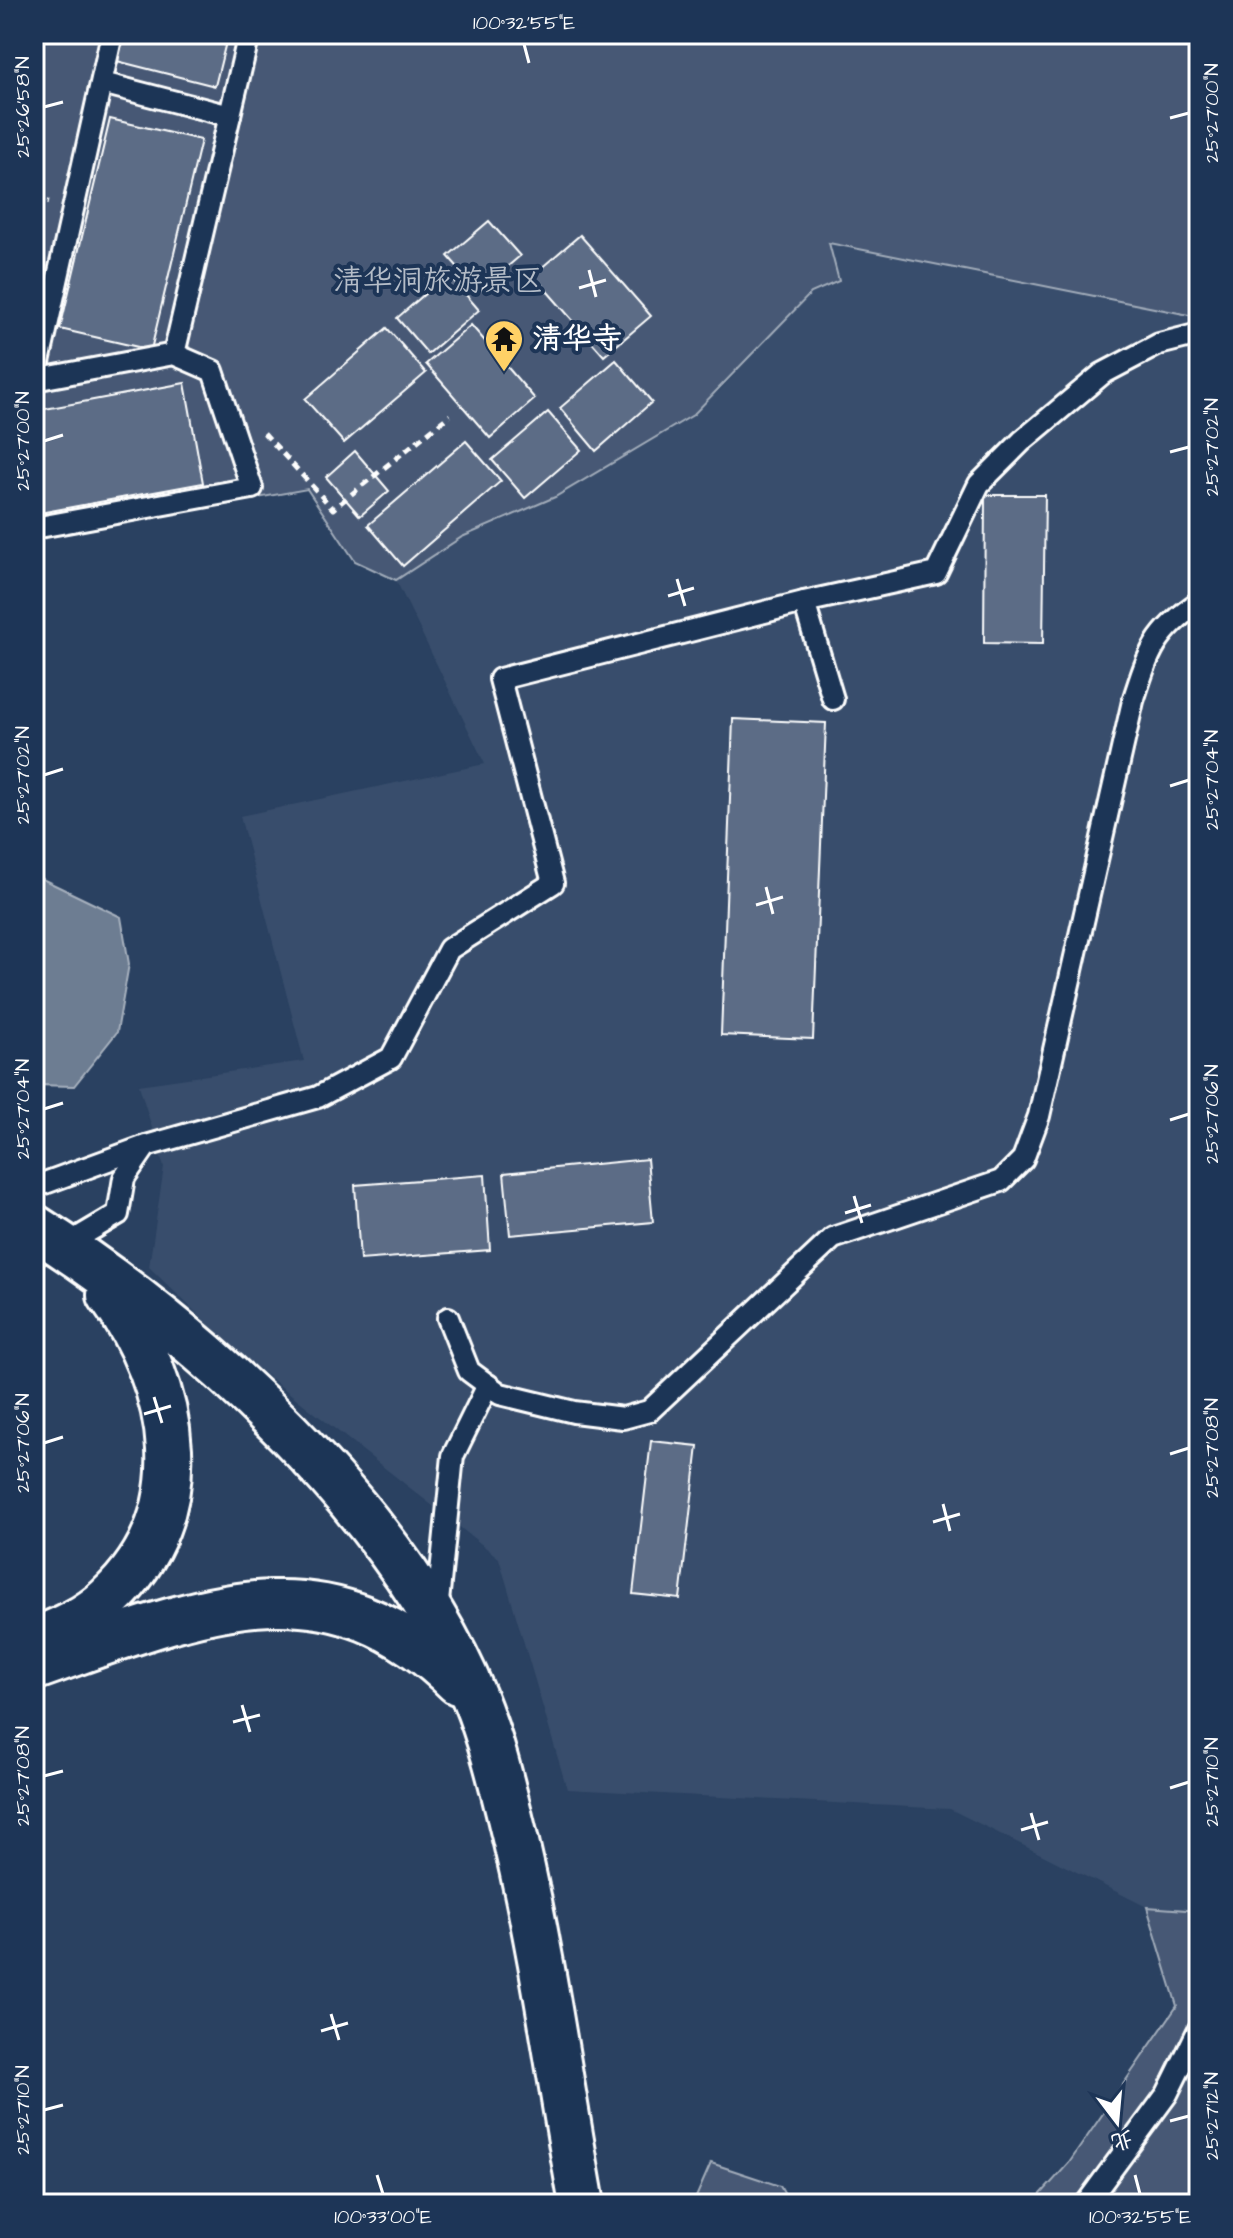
<svg xmlns="http://www.w3.org/2000/svg" width="1233" height="2238" viewBox="0 0 1233 2238" font-family="'Architects Daughter','LXGW WenKai TC',sans-serif">
  <style>
    .built { fill: #394e6c }
    .green { fill: #465975; stroke: #a2acba; stroke-width: 2 }
    .water { fill: #6d7d92; stroke: #a7b1be; stroke-width: 2 }
    .building { fill: #5b6c86; stroke: #fff; stroke-width: 2 }
    .lines { fill: none; stroke-linecap: round; stroke-linejoin: round }
    .service-casing { stroke: #fff; stroke-width: 26 }
    .trunk-casing { stroke: #fff; stroke-width: 50 }
    .path { stroke: #fff; stroke-width: 5; stroke-dasharray: 8 6; stroke-linecap: butt }
    .service { stroke: #1d3557; stroke-width: 20 }
    .trunk { stroke: #1d3557; stroke-width: 44 }
    .ticks { fill: none; stroke: #fff; stroke-width: 3 }
    .labels { text-anchor: middle; dominant-baseline: central; stroke-width: 8; stroke-linejoin: round; paint-order: stroke }
    .park-label { font-size: 30px; fill: #b5bdc8; stroke: #1d3557 }
    .poi-label { font-size: 30px; font-weight: bold; fill: #fff; stroke: #1d3557; text-anchor: start }
    .neatline { fill: none; stroke: #fff; stroke-width: 3 }
    .ticks-label { font-size: 20px; text-anchor: middle; fill: #fff }
  </style>
  <rect width="100%" height="100%" fill="#2a4161"/>
  <filter id="ink" filterUnits="userSpaceOnUse"><feTurbulence type="fractalNoise" baseFrequency=".0125" numOctaves="2"/><feDisplacementMap in="SourceGraphic" scale="16" xChannelSelector="R" yChannelSelector="G"/><feConvolveMatrix kernelMatrix="1 2 1 2 8 2 1 2 1" color-interpolation-filters="sRGB"/></filter>
  <g filter="url(#ink)">
    <path class="built" d="M828,243L1199,317V1911L1147,1907L950,1809L567,1789L499,1558L236,1351L149,1267L164,1167L139,1085L304,1061L240,816L485,764L396,580L462,537L555,497L719,391L811,293L839,281Z"/>
    <g class="green">
      <path d="M34,34H1199V317L829,243L839,281L811,293L693,415L555,497L462,537L396,580L355,561L307,489L34,539Z"/>
      <path d="M1147,1907L1199,1911V2204H1032L1069,2163L1177,2006Z"/>
      <path d="M711,2163L780,2186L790,2204H693Z"/>
    </g>
    <path class="water" d="M34,875L121,917L129,964L117,1032L74,1086L34,1085Z"/>
    <g class="building">
      <path d="M125,34H228L215,86L117,61Z"/>
      <path d="M110,119L201,140L151,350L60,329Z"/>
      <path d="M489,221L520,256L479,291L448,256Z"/>
      <path d="M580,235L651,316L604,356L533,275Z"/>
      <path d="M448,274L479,310L428,354L397,318Z"/>
      <path d="M471,325L535,399L490,438L426,364Z"/>
      <path d="M387,328L426,373L344,443L305,399Z"/>
      <path d="M616,360L652,402L596,451L560,408Z"/>
      <path d="M185,383L203,483L34,514V411Z"/>
      <path d="M548,412L581,450L525,498L492,460Z"/>
      <path d="M466,441L501,481L403,566L368,525Z"/>
      <path d="M355,451L389,491L360,516L326,477Z"/>
      <path d="M985,495H1045L1043,644L984,643Z"/>
      <path d="M733,719L826,723L813,1039L721,1035Z"/>
      <path d="M647,1159L653,1222L510,1235L504,1173Z"/>
      <path d="M485,1175L490,1250L360,1260L355,1185Z"/>
      <path d="M651,1441L698,1446L680,1599L633,1594Z"/>
    </g>
    <g class="lines">
      <defs>
        <g id="service">
          <path d="M102,83L230,116"/>
          <path d="M174,354L249,34"/>
          <path d="M34,380L174,354L213,371L252,488L34,528"/>
          <path d="M35,380L112,34"/>
          <path d="M804,602L833,699"/>
          <path d="M34,1187L146,1146L318,1097L391,1058L449,949L553,883L500,679L804,602L936,573L979,484L1022,441L1102,374L1159,344L1199,334"/>
          <path d="M64,1246L118,1214L124,1178L146,1146"/>
          <path d="M448,1318L469,1371L500,1394L574,1412L623,1418L649,1411L833,1238L1001,1181L1023,1159L1039,1116L1133,701C1149,651 1155,632 1199,602"/>
          <path d="M437,1612L453,1456L488,1385"/>
          <path d="M1086,2204L1167,2094L1199,2029"/>
        </g>
        <g id="trunk">
          <path d="M34,1227C199,1331 399,1514 474,1697C493,1743 504,1793 516,1842C544,1961 560,2083 582,2204"/>
          <path d="M34,1641C60,1630 87,1619 108,1599C201,1514 177,1386 110,1295"/>
          <path d="M36,1667C192,1612 323,1549 458,1682"/>
        </g>
      </defs>
      <use href="#service" class="service-casing"/>
      <use href="#trunk" class="trunk-casing"/>
      <g class="path">
        <path d="M34,199L49,202"/>
        <path d="M264,433L333,509L450,415"/>
      </g>
      <use href="#service" class="service"/>
      <use href="#trunk" class="trunk"/>
    </g>
  </g>
  <path class="ticks" d="M524,44L529,63M44,107L63,102M1170,118L1189,113M589,270L596,297M579,288L606,280M44,441L63,435M1170,452L1189,447M677,579L685,606M668,596L694,588M44,775L63,769M1170,786L1189,780M766,887L773,914M756,905L783,897M44,1109L63,1103M1170,1120L1189,1114M854,1196L862,1223M845,1213L871,1205M154,1397L162,1423M144,1414L171,1406M44,1443L63,1437M1170,1454L1189,1448M943,1504L950,1531M933,1522L960,1514M242,1705L250,1732M233,1722L260,1715M44,1776L63,1771M1170,1788L1189,1782M1031,1813L1039,1840M1021,1830L1048,1822M331,2014L339,2040M321,2031L348,2023M44,2110L63,2105M1170,2121L1189,2116M377,2175L383,2194M1135,2175L1140,2194"/>
  <defs>
    <symbol id="temple-pin" viewBox="-11 -11 22 30"><path d="M0 17L-7.5 6A9.5 9.5 0 1 1 7.5 6Z" fill="#ffd166" stroke="#1d3557"/><path d="M0-6L5-2H3V0L6.5 2.5H4V6H1.5V3h-3V6H-4V2.5H-6.5L-3 0V-2H-5Z" fill="#111"/></symbol>
  </defs>
  <g fill-rule="evenodd">
    <use href="#temple-pin" x="482" y="317" width="44" height="60"/>
  </g>
  <g class="labels">
    <g class="park-label">
      <text x="438" y="281">清华洞旅游景区</text>
    </g>
    <g class="poi-label">
      <text x="532" y="339">清华寺</text>
    </g>
  </g>
  <rect width="1233" height="2238" fill="none" stroke="#1d3557" stroke-width="88"/>
  <g transform="translate(1117 2122) rotate(164)" stroke="#1d3557" stroke-width="6" paint-order="stroke">
  <path d="M0-6L14 30L0 20L-14 30Z" fill="#ffffff"/>
  <text y="-12" font-size="22" font-weight="bold" text-anchor="middle" fill="#ffffff">北</text>
  </g>
  <rect x="44" y="44" width="1145" height="2150" class="neatline"/>
  <g class="ticks-label">
    <text x="524" y="29">100°32'55"E</text>
    <text transform="translate(22 107) rotate(-90)" y="7">25°26'58"N</text>
    <text transform="translate(1211 113) rotate(-90)" y="7">25°27'00"N</text>
    <text transform="translate(22 441) rotate(-90)" y="7">25°27'00"N</text>
    <text transform="translate(1211 447) rotate(-90)" y="7">25°27'02"N</text>
    <text transform="translate(22 775) rotate(-90)" y="7">25°27'02"N</text>
    <text transform="translate(1211 780) rotate(-90)" y="7">25°27'04"N</text>
    <text transform="translate(22 1109) rotate(-90)" y="7">25°27'04"N</text>
    <text transform="translate(1211 1114) rotate(-90)" y="7">25°27'06"N</text>
    <text transform="translate(22 1443) rotate(-90)" y="7">25°27'06"N</text>
    <text transform="translate(1211 1448) rotate(-90)" y="7">25°27'08"N</text>
    <text transform="translate(22 1776) rotate(-90)" y="7">25°27'08"N</text>
    <text transform="translate(1211 1782) rotate(-90)" y="7">25°27'10"N</text>
    <text transform="translate(22 2110) rotate(-90)" y="7">25°27'10"N</text>
    <text transform="translate(1211 2116) rotate(-90)" y="7">25°27'12"N</text>
    <text x="383" y="2223">100°33'00"E</text>
    <text x="1140" y="2223">100°32'55"E</text>
  </g>
</svg>
